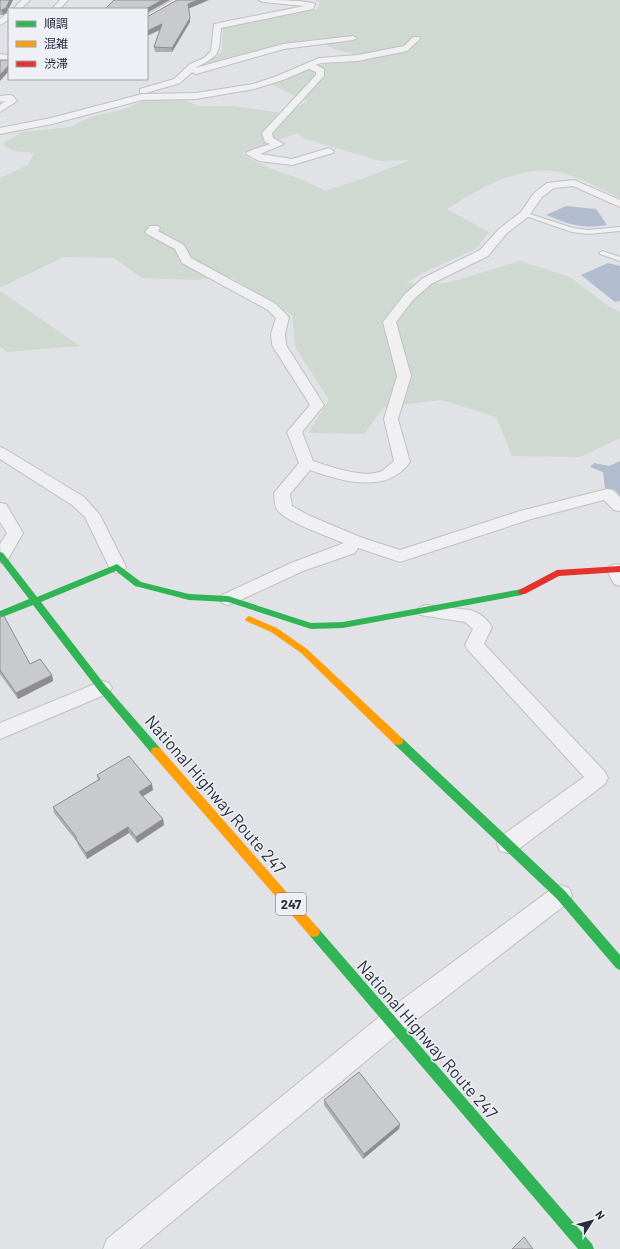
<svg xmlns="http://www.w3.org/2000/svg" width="620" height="1249" viewBox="0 0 620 1249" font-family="Barlow,'Noto Sans JP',sans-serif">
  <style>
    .green { fill: #d0d9d1; fill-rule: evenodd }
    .water { fill: #b1bccf }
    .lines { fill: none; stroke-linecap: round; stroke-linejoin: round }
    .lane-casing { stroke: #bfc0c3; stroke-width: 2 }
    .street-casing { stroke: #bfc0c3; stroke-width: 2 }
    .lane { fill: #f0f0f2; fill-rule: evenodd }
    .street { fill: #f0f0f2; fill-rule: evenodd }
    .fast { fill: #30b455; fill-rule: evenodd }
    .slow { fill: #ff9f0a; fill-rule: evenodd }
    .jam { fill: #e5322d; fill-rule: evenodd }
    .wall { fill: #adaeb1 }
    .shaded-wall { fill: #8d8d90 }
    .building { fill: #c9cace; stroke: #8d8d90 }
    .labels { text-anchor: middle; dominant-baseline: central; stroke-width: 3; stroke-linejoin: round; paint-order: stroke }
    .shield { fill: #eef0f5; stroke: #646874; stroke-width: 1 }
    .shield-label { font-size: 13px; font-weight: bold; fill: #292e3d }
    .near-street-label { font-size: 17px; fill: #292e3d; stroke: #eef0f5 }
  </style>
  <rect width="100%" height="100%" fill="#e1e2e5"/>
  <g class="green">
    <path d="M313,0H620V198C602,190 571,172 552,171C514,167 478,190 447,209L489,232L477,248L423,273L406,283H447L520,261L570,277L610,307L620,312V438L580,457L512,456L496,417L441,400L384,407L364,434L308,433L329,400L295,347L292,315L231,277L194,280L142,278L114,258L63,257L0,288V178L28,165L34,153L13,151L3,144L22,132L70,127L91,117L128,108L143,101L185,100L198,106H233L288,114L307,101L272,85L318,65L374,59L334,49L318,40L280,45L195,70L222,52L223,27L318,9L320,2ZM298,133L302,138L381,161L410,160L364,178L324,191C299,174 265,172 242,153Z"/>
    <path d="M0,291L80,346L7,352L0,346Z"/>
  </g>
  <g class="water">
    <path d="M566,206L596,209L607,225C578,229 572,225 546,215Z"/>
    <path d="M608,263L620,266V301L615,302L581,275Z"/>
    <path d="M620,461V495L615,490L605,488L603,472L590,467L594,463L609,466Z"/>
  </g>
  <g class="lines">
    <defs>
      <g id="lane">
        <path d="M523,213H527L573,228L588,230L620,227V231L588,234L572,232L523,215Z"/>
        <path d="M602,251L620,257V261L600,254L599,253Z"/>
      </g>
      <g id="street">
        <path d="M22,0H30L21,9H13Z"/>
        <path d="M60,0H68L60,9H52Z"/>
        <path d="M173,0H182L147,20V15Z"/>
        <path d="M259,0C272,0 306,0 315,4L313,9L221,28C219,56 220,55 195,68L283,44L353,36L357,38L353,40L284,49L196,74L192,72L180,83L146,93H140V89L174,79L190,64L204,58L211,51L214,24L304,6L263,2Z"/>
        <path d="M6,14H9V20L0,25V19Z"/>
        <path d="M413,37H419L420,39L407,51L358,61L321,63L316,65L324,69V76L272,133L273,138L284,144L260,154L292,159L329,148L334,151L333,153L292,165L259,161L246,154L247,152L270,144L265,142L262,133L316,75V72L309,69L283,80L254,89L196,99L142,100L52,124L0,134V128L51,118L142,94L196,93L253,84L277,76L319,58L358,55L404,46Z"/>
        <path d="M0,54L9,55V61L0,60Z"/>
        <path d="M10,95L13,96L17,101L0,112V105L5,101L0,102V96Z"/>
        <path d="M574,180L620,200V207L573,186L554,188L542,197L529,216L507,233L488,256L431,284L413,300L396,322L411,376L398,419L410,462C387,495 341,481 310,470L290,494L292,506L308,515L360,537L400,550L520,511L607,489L613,490L620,497V511L614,510L604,500L531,519L400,562L358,548L355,553L303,571L234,603L228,605L222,603L219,599L222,595L291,563L344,543C327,536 291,524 278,511C274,507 275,498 274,493L299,463L287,432L310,405L272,345L271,334L276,318L268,310L182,263L175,249L147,234L145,232L150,226H158L160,228L158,231L184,245L191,258L276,304L289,317L285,334L286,345L324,405L302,432L313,461C331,467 364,479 382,471C386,468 390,464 394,461L384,419L397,376L383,322L405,294L423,278L480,250L499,229L521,212L534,193L547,183Z"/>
        <path d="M0,447L5,449L84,497L100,515L126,567L123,571L117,573L111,571L85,517L72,505L0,459Z"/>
        <path d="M0,503L6,504L23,533L7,561L1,563L0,544L7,533L0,522Z"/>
        <path d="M616,564L620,565V586L614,584L607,570L610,566Z"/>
        <path d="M426,605L470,610C479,612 487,619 492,627L484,644L605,772L608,778L605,784L516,851L508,853L500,851L497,844L500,837L584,777L468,650L465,645L473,629L465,622L420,615L417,611L420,607Z"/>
        <path d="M102,681L109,683L112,688L109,693L0,739V723Z"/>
        <path d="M561,885L569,888L572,895L569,902L402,1031L139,1249H103L107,1239L384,1013L553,888Z"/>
      </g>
    </defs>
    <use href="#lane" class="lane-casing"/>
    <use href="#street" class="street-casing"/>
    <use href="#lane" class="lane"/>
    <use href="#street" class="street"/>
    <g class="fast">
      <path d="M0,552L3,553L37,597L117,564L141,582L189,594L228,596L311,623L343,622L522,589L526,592L522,595L343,628L311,629L228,602L189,600L135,586L116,571L41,602L105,685L160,748L161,751L160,754L156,755L152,754L99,691L33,605L0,618V611L29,599L0,561Z"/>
      <path d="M398,737L402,738L565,891L620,955V970L616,968L557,899L394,744L393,741L394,738Z"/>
      <path d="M314,927L318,928L592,1244L594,1249H578L310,936L308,932L310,928Z"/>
    </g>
    <g class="slow">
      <path d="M249,616L277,628L307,649L402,738L403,741L402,744L398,745L394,744L301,653L271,632L246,621L245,619Z"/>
      <path d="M156,747L160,748L318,928L320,932L318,936L314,937L310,936L152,754L151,751L152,748Z"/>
    </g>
    <path class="jam" d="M620,566V572L559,576L525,594H519L518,592L519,590L557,570Z"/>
  </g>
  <g class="wall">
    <path d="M0,0L7,12L3,15H0Z"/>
    <path d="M188,8L190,22L172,52H155L154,47L160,30Z"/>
    <path d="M0,617L30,664L52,675L53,681L18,699L0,674Z"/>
    <path d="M97,775L153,790L143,796L163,819L164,825L137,843L129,833L87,859L78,845L77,842L54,813L53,807L98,780Z"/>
    <path d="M324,1100L400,1124L399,1129L363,1159L324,1105Z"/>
  </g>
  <g class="shaded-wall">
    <path d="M10,0H13L7,12L3,15L2,10Z"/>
    <path d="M162,0H170L147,13V9H146Z"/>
    <path d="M198,0H209L188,9V4Z"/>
    <path d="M190,18V22L172,52V48Z"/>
    <path d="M162,24V29L147,36V31Z"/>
    <path d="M9,65V74L8,72L0,81V75Z"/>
    <path d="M52,675L53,681L18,699L16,693Z"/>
    <path d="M152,784L153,790L140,798L139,792Z"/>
    <path d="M163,819L164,825L137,843L136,837Z"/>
    <path d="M128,827L129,833L87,859L86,853Z"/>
    <path d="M400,1124L399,1129L363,1159L364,1154Z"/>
  </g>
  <g class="building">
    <path d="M0,0H10L6,8L2,10H0Z"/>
    <path d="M114,0H162L146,9H105Z"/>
    <path d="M177,0H198L188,4L190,18L172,48L154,47L162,24L147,31V17Z"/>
    <path d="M0,60H9V65L0,75Z"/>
    <path d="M4,616L30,664L40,659L52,675L16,693L0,670V617Z"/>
    <path d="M129,756L152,784L139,792L163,819L136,837L128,827L86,853L76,839L77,838L53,807L100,779L97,775Z"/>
    <path d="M359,1072L400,1124L364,1154L324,1100Z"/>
    <path d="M524,1237L533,1249H512Z"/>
  </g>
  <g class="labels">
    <rect class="shield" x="276" y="893" width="30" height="22" rx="3"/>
    <g class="shield-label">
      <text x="291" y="904">247</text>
    </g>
    <g class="near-street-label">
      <text transform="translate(216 794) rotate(49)">National Highway Route 247</text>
      <text transform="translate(428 1039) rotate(49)">National Highway Route 247</text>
    </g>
  </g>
  <rect x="8" y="8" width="140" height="72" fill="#eef0f5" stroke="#9fa2ab"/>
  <rect x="16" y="21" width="20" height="6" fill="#30b455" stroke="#9fa2ab"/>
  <text x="44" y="28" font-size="12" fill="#292e3d">順調</text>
  <rect x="16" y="41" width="20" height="6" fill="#ff9f0a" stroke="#9fa2ab"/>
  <text x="44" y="48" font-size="12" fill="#292e3d">混雑</text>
  <rect x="16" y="61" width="20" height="6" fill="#e5322d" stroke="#9fa2ab"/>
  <text x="44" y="68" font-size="12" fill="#292e3d">渋滞</text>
  <g transform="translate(592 1221) rotate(54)" stroke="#eef0f5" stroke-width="3" paint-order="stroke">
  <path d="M0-3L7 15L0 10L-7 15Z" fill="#292e3d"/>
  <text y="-6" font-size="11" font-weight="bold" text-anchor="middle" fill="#292e3d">N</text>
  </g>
</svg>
